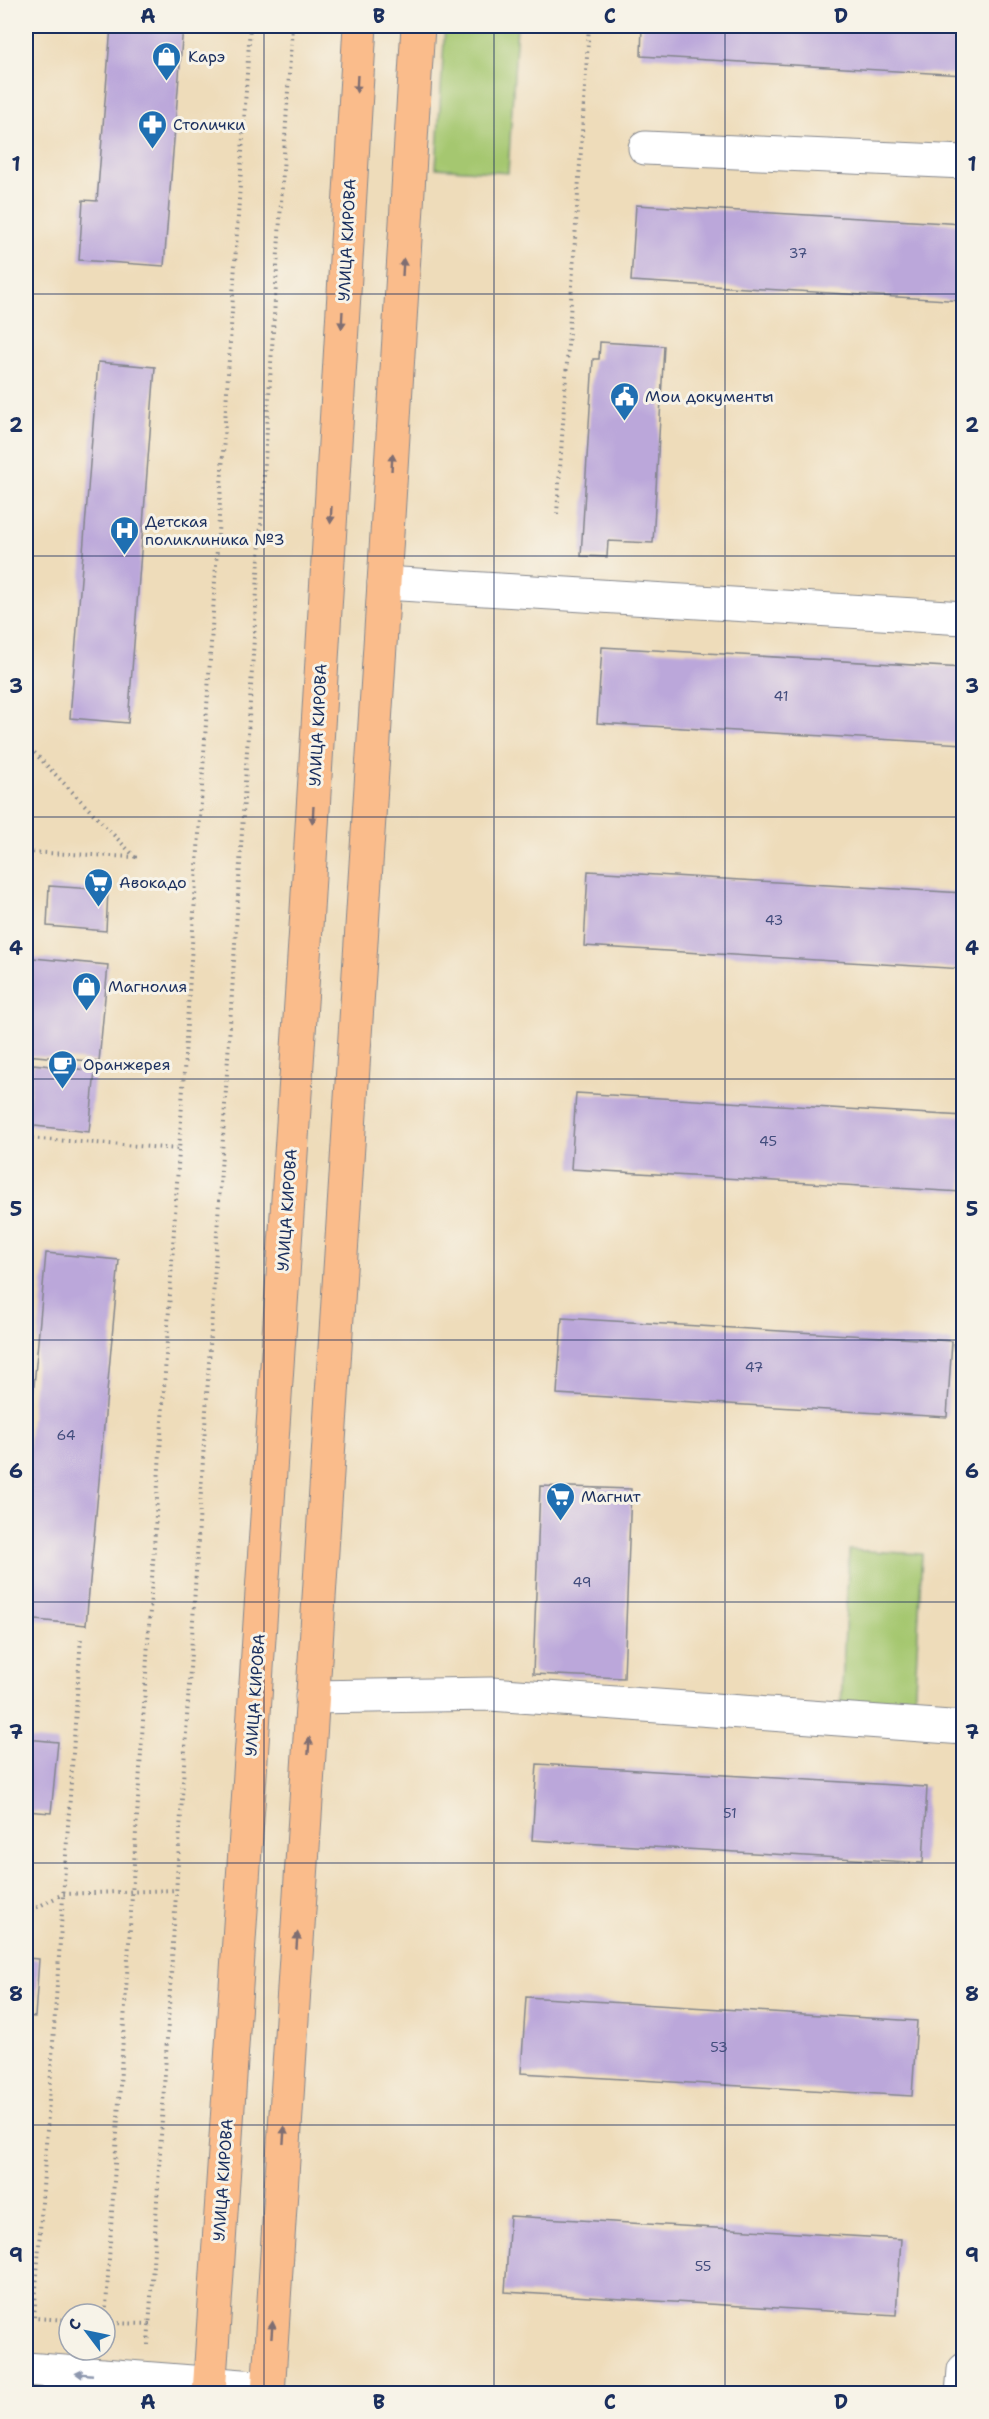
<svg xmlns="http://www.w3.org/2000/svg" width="989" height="2419" viewBox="0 0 989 2419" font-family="'Shantell Sans',sans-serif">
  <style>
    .green { fill: #a5c770; stroke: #607b67; stroke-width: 1.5 }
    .building { fill: #bba7da }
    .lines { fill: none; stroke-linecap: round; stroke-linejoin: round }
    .minor-casing { stroke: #84868c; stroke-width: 35 }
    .major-casing { stroke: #84868c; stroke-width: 35 }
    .path { stroke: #84868c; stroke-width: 4; stroke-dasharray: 1.5 4.5; stroke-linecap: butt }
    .minor { stroke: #fff; stroke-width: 33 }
    .major { stroke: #fabc8b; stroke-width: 33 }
    .oneway { fill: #7f6e72 }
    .oneway2 { fill: #8d97ae }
    .grid { fill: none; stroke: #1b2f5e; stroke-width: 1.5; stroke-opacity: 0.55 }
    .labels { text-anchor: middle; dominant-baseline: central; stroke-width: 6; stroke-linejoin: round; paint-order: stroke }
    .number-label { font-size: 14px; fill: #434d7d }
    .poi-label { font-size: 16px; fill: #1b2f5e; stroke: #f7f3e8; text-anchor: start }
    .street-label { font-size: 16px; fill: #1b2f5e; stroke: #f7f3e8 }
    .neatline { fill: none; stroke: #1b2f5e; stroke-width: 2 }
    .grid-label { font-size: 20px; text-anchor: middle; font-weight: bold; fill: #1b2f5e }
  </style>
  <rect width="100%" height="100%" fill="#f7f3e8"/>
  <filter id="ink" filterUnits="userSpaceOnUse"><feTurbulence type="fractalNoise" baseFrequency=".0167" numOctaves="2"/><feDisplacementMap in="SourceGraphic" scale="12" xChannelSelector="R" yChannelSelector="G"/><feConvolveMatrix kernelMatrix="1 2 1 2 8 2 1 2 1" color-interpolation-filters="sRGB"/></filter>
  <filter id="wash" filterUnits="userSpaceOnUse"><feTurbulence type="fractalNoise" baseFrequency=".008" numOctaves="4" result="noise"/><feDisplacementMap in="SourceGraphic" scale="24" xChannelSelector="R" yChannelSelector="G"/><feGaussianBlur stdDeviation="1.35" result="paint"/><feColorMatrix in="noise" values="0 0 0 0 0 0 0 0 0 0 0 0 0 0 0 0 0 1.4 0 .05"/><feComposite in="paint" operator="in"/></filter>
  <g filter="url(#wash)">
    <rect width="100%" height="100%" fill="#eedcba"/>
    <g class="green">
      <path d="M445,26H517L508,173L436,168Z"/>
      <path d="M849,1550L922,1554L914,1710L841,1706Z"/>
      <path d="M26,2384L134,2393H26Z"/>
    </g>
    <g id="blocks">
      <g class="building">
        <path d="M111,26H183L164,266L79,260L83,200L97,201Z"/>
        <path d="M642,26H964V75L641,56Z"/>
        <path d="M636,205L964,224V301L631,281Z"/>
        <path d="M600,342L664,346L653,543L608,541L607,557L581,556L593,359H599Z"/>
        <path d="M98,362L155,367L128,723L70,718Z"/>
        <path d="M602,647L964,668V744L597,723Z"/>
        <path d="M588,871L964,893V969L584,946Z"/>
        <path d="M49,886L108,890L106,931L47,926Z"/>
        <path d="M33,958L108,965L99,1062L26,1055V1031Z"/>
        <path d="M33,1064L95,1071L89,1132L26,1125Z"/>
        <path d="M576,1093L964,1116L962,1192L571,1169Z"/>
        <path d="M46,1253L119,1260L86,1625L26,1619V1474Z"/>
        <path d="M562,1318L952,1341L947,1417L557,1394Z"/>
        <path d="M540,1486L631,1489L624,1678L533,1674Z"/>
        <path d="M26,1739L58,1742L51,1813L26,1811Z"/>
        <path d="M537,1764L927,1787L923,1863L532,1840Z"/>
        <path d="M26,1958L39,1959L35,2017L26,2016Z"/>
        <path d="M526,1997L917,2021L912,2096L521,2073Z"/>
        <path d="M510,2216L901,2239L896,2315L505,2292Z"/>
      </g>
    </g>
  </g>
  <g filter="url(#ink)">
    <use href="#blocks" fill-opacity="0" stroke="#84868c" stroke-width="1.5"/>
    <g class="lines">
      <defs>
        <g id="minor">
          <path d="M645,148L964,162"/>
          <path d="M384,583L964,618"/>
          <path d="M312,1697L491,1694L964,1728"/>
          <path d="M26,2369L268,2388"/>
          <path d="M962,2394L964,2370"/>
        </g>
        <g id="major">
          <path d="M209,2394L306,927L360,26"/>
          <path d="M268,2394L384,583L418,26"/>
        </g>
      </defs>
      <use href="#minor" class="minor-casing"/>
      <use href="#major" class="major-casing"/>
      <g class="path">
        <path d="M557,514L589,26"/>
        <path d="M26,744L135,857L26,852"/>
        <path d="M26,1138L179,1149"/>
        <path d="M26,1913L63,1894L177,1890"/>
        <path d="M69,2320L34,2318L81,1637"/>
        <path d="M150,2324L105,2323L250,26"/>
        <path d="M148,2345L292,26"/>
      </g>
      <use href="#minor" class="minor"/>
      <use href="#major" class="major"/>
    </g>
    <defs><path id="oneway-solid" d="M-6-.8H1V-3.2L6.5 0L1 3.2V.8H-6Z" transform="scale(1.5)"/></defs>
    <g class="oneway">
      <use href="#oneway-solid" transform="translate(357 84) rotate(93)"/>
      <use href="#oneway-solid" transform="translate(403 267) rotate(-87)"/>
      <use href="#oneway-solid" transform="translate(342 320) rotate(93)"/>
      <use href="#oneway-solid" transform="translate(392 462) rotate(-87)"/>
      <use href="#oneway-solid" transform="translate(331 515) rotate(93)"/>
      <use href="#oneway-solid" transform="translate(313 815) rotate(93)"/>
      <use href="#oneway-solid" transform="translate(309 1746) rotate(-86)"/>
      <use href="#oneway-solid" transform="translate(297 1941) rotate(-86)"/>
      <use href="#oneway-solid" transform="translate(284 2135) rotate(-86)"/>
      <use href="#oneway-solid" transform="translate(272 2330) rotate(-86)"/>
    </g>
    <use class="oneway2" href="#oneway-solid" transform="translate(84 2374) rotate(-175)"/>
  </g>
  <path class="grid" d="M264,26V2394M494,26V2394M725,26V2394M26,294H964M26,556H964M26,817H964M26,1079H964M26,1340H964M26,1602H964M26,1863H964M26,2125H964"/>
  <defs>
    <symbol id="shop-pin" viewBox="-11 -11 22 30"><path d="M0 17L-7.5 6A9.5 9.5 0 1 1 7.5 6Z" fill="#1f6fb2" stroke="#f7f3e8"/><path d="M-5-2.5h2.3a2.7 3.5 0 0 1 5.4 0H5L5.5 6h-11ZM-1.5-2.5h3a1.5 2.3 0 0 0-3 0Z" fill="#fff"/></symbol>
    <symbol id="pharmacy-pin" viewBox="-11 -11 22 30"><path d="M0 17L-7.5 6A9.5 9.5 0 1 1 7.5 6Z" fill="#1f6fb2" stroke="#f7f3e8"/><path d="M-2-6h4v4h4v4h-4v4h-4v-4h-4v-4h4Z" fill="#fff"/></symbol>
    <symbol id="civic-pin" viewBox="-11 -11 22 30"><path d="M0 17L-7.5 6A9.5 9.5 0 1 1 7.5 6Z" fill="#1f6fb2" stroke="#f7f3e8"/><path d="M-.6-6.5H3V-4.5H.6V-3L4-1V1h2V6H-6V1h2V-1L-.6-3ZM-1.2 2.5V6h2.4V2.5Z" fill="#fff"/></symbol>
    <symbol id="hospital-pin" viewBox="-11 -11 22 30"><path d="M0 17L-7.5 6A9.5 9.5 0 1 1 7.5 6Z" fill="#1f6fb2" stroke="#f7f3e8"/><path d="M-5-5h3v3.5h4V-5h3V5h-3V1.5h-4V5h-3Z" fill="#fff"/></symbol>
    <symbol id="supermarket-pin" viewBox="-11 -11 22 30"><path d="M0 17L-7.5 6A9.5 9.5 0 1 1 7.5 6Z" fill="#1f6fb2" stroke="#f7f3e8"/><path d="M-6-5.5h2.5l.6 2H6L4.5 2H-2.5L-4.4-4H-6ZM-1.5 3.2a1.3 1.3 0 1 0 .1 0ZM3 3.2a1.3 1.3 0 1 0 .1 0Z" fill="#fff"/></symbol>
    <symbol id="cafe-pin" viewBox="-11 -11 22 30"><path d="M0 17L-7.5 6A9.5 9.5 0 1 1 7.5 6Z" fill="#1f6fb2" stroke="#f7f3e8"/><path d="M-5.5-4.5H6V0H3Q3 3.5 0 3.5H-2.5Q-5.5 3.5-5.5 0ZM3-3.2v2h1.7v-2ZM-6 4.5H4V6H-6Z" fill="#fff"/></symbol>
  </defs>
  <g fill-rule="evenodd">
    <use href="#shop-pin" x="150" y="40" width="33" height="45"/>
    <use href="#pharmacy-pin" x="136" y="108" width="33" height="45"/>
    <use href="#civic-pin" x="608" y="380" width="33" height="45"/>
    <use href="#hospital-pin" x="108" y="514" width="33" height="45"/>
    <use href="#supermarket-pin" x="82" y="866" width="33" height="45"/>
    <use href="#shop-pin" x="70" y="970" width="33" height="45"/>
    <use href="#cafe-pin" x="46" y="1048" width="33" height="45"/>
    <use href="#supermarket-pin" x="544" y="1480" width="33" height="45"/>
  </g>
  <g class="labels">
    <g class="number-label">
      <text x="798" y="253">37</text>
      <text x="781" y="696">41</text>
      <text x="774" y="920">43</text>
      <text x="768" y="1141">45</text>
      <text x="754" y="1367">47</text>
      <text x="66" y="1435">64</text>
      <text x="582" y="1582">49</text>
      <text x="730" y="1813">51</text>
      <text x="719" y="2047">53</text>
      <text x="703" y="2266">55</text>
    </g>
    <g class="poi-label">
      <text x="188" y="56">Карэ</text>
      <text x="173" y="124">Столички</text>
      <text x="645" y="396">Мои документы</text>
      <text x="145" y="521">Детская<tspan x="145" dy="18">поликлиника №3</tspan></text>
      <text x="119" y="882">Авокадо</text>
      <text x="108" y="986">Магнолия</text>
      <text x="83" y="1064">Оранжерея</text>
      <text x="581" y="1496">Магнит</text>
    </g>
    <g class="street-label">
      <text transform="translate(347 240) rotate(-87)">УЛИЦА КИРОВА</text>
      <text transform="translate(318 725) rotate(-87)">УЛИЦА КИРОВА</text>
      <text transform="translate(287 1210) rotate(-86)">УЛИЦА КИРОВА</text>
      <text transform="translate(255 1695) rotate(-86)">УЛИЦА КИРОВА</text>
      <text transform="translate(223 2180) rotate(-86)">УЛИЦА КИРОВА</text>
    </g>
  </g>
  <rect width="989" height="2419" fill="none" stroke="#f7f3e8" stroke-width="66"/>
  <g transform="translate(87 2332) rotate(302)"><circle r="28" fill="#f7f3e8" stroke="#9fa5b1" stroke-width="1.5"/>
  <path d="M0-4.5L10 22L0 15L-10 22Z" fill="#1f6fb2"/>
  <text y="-9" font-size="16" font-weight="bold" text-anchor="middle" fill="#1b2f5e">С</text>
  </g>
  <rect x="33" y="33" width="923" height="2353" class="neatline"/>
  <g class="grid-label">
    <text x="148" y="23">A</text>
    <text x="379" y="23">B</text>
    <text x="610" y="23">C</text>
    <text x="841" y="23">D</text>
    <text x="16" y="171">1</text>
    <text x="972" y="171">1</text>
    <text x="16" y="432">2</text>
    <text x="972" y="432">2</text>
    <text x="16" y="693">3</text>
    <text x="972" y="693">3</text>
    <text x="16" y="955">4</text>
    <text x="972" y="955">4</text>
    <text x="16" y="1216">5</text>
    <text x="972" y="1216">5</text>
    <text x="16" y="1478">6</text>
    <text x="972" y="1478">6</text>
    <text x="16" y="1739">7</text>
    <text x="972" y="1739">7</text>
    <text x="16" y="2001">8</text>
    <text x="972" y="2001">8</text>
    <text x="16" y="2262">9</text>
    <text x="972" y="2262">9</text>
    <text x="148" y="2409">A</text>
    <text x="379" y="2409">B</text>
    <text x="610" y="2409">C</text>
    <text x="841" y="2409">D</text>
  </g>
</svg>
